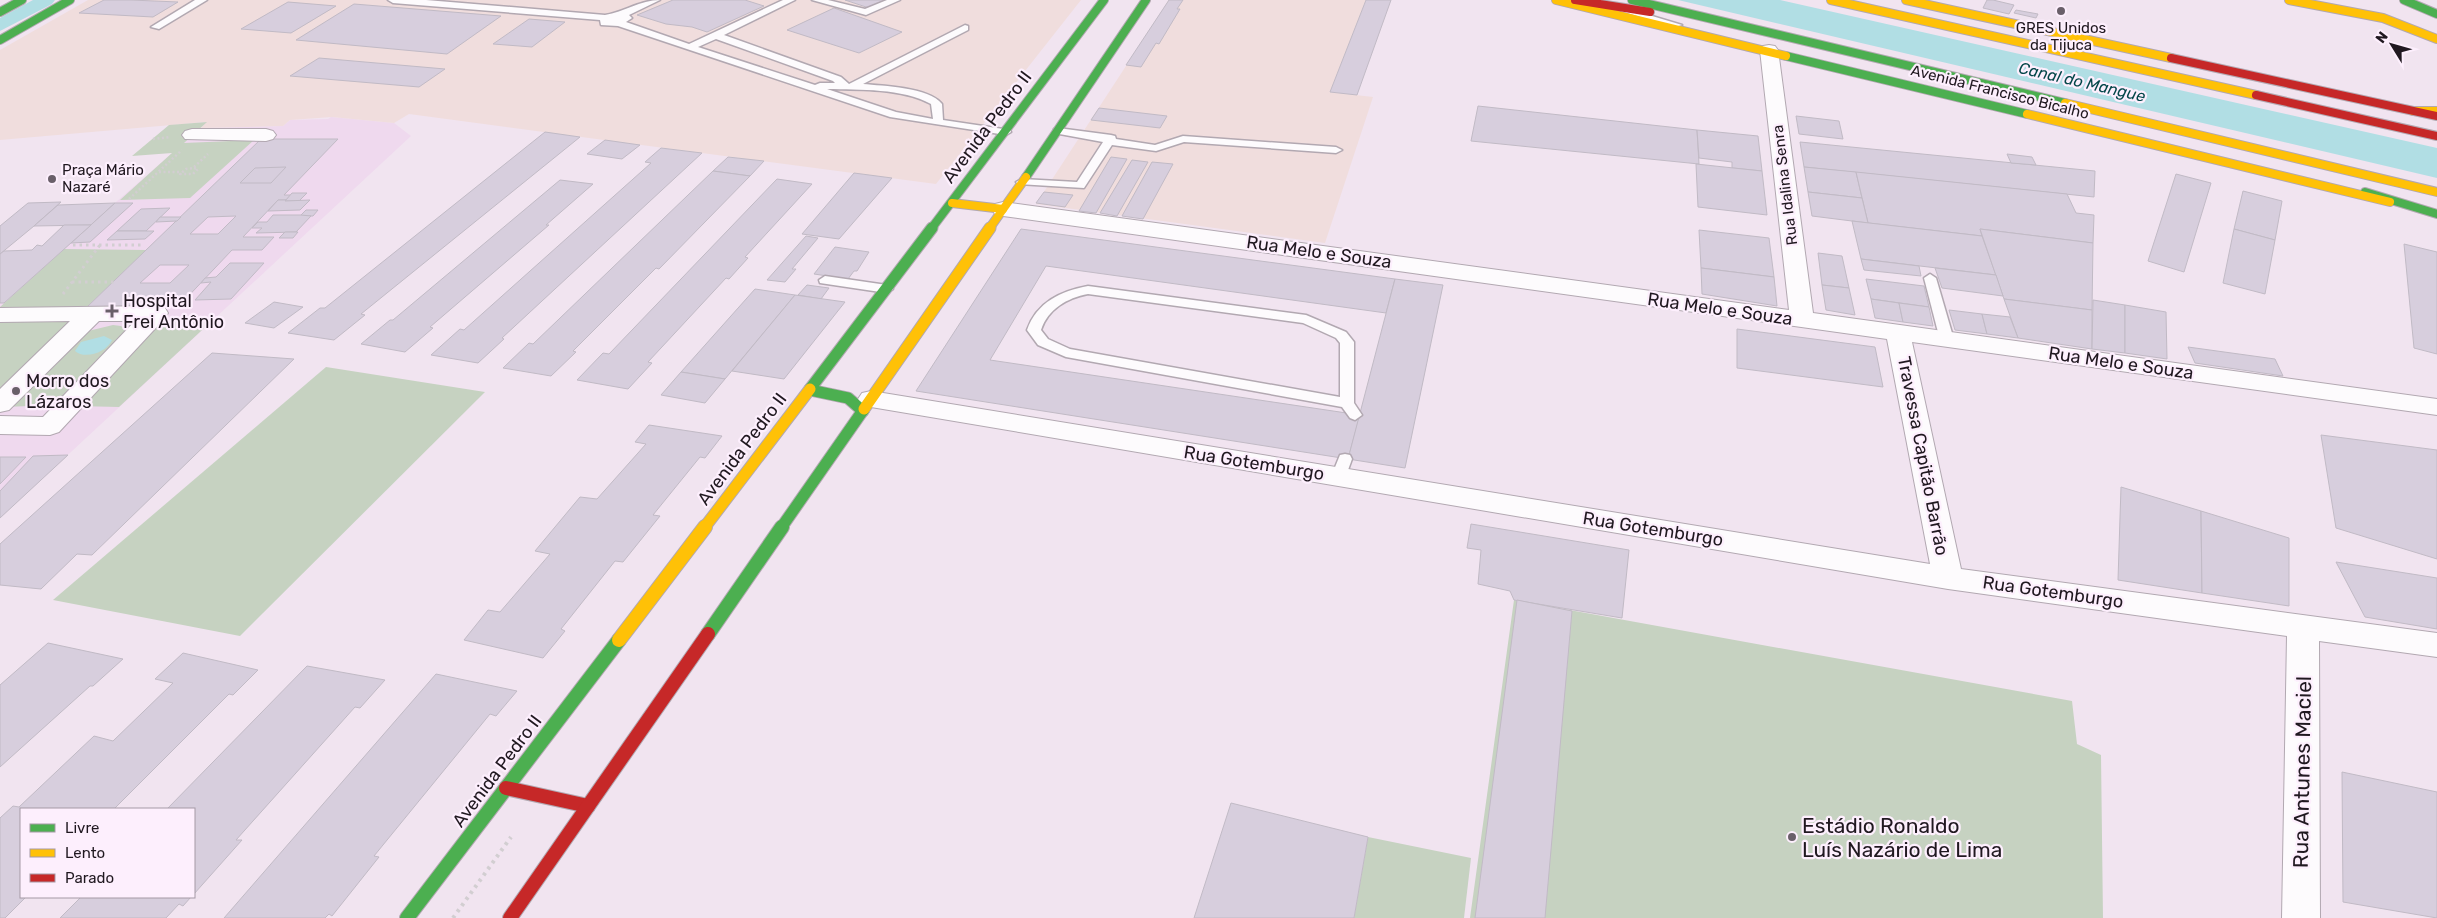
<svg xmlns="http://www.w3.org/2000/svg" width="2437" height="918" viewBox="0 0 2437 918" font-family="Rubik,sans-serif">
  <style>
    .built { fill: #efd9ee }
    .industrial { fill: #f0dddd }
    .green { fill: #c6d2c1 }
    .water { fill: #b1dee4 }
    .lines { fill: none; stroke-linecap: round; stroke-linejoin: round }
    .canal { fill: #b1dee4; fill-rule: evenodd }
    .building { fill: #d7cedd; stroke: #c1bac5; fill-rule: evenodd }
    .lane-casing { stroke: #b2a8b1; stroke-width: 3 }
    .street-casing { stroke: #b2a8b1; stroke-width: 2 }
    .fast-far2-casing { stroke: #b2a8b1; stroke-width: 10 }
    .fast-far1-casing { stroke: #b2a8b1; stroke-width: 13 }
    .fast-casing { stroke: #b2a8b1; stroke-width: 16 }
    .slow-far2-casing { stroke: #b2a8b1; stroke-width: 10 }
    .slow-far1-casing { stroke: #b2a8b1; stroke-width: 13 }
    .slow-casing { stroke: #b2a8b1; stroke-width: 16 }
    .jam-far1-casing { stroke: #b2a8b1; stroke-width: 10 }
    .jam-casing { stroke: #b2a8b1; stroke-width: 16 }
    .path-far2 { stroke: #d2ced1; stroke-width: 2.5; stroke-dasharray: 2 2.5; stroke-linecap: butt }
    .path-far1 { stroke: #d2ced1; stroke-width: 3; stroke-dasharray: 2.5 4; stroke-linecap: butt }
    .path { stroke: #d2ced1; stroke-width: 4; stroke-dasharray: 3 4.5; stroke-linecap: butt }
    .lane { fill: #fdfbfd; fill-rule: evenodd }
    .street { fill: #fdfbfd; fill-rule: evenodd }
    .fast-far2 { stroke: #4caf50; stroke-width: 8 }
    .fast-far1 { stroke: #4caf50; stroke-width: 11 }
    .fast { stroke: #4caf50; stroke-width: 14 }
    .slow-far2 { stroke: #ffc107; stroke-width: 8 }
    .slow-far1 { stroke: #ffc107; stroke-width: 11 }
    .slow { stroke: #ffc107; stroke-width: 14 }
    .jam-far1 { stroke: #c62828; stroke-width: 8 }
    .jam { stroke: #c62828; stroke-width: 14 }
    .poi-dot { fill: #695f69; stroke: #fdeffd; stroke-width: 2 }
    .labels { text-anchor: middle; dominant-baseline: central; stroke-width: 4.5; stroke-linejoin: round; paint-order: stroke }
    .far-poi-label { font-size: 15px; fill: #201820; stroke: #fdeffd }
    .far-street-label { font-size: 15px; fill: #201820; stroke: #fdeffd }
    .far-water-label { font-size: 16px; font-style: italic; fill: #05474a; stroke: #fdeffd }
    .street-label { font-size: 18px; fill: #201820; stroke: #fdeffd }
    .poi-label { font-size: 18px; fill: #201820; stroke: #fdeffd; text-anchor: start }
    .near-street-label { font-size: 21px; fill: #201820; stroke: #fdeffd }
    .near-poi-label { font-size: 21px; fill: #201820; stroke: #fdeffd; text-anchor: start }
  </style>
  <rect width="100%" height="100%" fill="#f1e4f0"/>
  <path class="built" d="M331,117L394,123L411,136L0,518V303L201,128L283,126L290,120L328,119Z"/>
  <g class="industrial">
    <path d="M88,0H1081L936,184L409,114L394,123L332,117L290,120L283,126L201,128L206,122L0,140V50Z"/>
    <path d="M1169,0H1366L1330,92L1373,97L1325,243L1036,204Z"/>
  </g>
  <g class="green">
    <path d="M207,122L184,143L254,140L190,198L120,200L172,153L132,156L169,125Z"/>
    <path d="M64,249L147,250L87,307H0Z"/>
    <path d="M214,319L119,407L76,406L160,320Z"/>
    <path d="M78,320L0,397V321Z"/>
    <path d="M113,325L121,326L128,332L60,405L2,407L84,332Z"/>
    <path d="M326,367L485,392L240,636L53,600Z"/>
    <path d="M1514,600L2072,701L2077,744L2101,755L2103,918H1470Z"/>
    <path d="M1368,837L1471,858L1464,918H1354Z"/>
  </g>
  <g class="water">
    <path d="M1678,0H1780L2437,148V178Z"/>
    <path d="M104,336L112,340C107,352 85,360 75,351L81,342Z"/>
  </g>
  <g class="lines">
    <path class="canal" d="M33,0H55L52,4L0,31V18Z"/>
  </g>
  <g class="building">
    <path d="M104,0H131L178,2L153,17L79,13Z"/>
    <path d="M673,0H745L764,6L707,32L692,27L666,24L637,15Z"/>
    <path d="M845,0H890L872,9Z"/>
    <path d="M1169,0H1183L1177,9H1180L1159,44L1156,43L1141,67L1126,65Z"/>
    <path d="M1366,0H1391L1357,95L1330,92Z"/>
    <path d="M1987,0H1993L2014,5L2009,14L1983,8Z"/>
    <path d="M288,2L336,6L291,33L241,29Z"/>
    <path d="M354,4L501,16L447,54L296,40Z"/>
    <path d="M834,8L902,32L859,53L787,30Z"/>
    <path d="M2016,10L2038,14L2036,18L2014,13Z"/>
    <path d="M529,19L565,22L532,47L493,44Z"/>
    <path d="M319,58L445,69L419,87L290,76Z"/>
    <path d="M1478,106L1697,130L1699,164L1471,141Z"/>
    <path d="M1099,108L1167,116L1160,128L1091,120Z"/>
    <path d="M1796,116L1839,121L1843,139L1799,134Z"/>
    <path d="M1697,130L1758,136L1762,171L1732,168V162L1699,158Z"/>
    <path d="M545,132L580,137L361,314L365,315L334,340L288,333L320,308H325Z"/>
    <path d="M261,139H338L284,195H291L286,200H278L243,237H274L262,250H232L179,306L87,307ZM236,216L218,234H190L208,217ZM160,265H189L170,283H140Z"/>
    <path d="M605,140L640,145L622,159L587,154Z"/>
    <path d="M1800,142L2095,171L2094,197L1804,167Z"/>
    <path d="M661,148L702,153L502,338L504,339L478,363L431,355L460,329L464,330L651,163L645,162Z"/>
    <path d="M2007,154L2032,157L2036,165L2011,163Z"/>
    <path d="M728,157L764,161L750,176L713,171Z"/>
    <path d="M1111,157L1127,159L1096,213L1079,211Z"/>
    <path d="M1132,160L1148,162L1117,216L1100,213Z"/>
    <path d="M1152,162L1173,164L1143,219L1122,216Z"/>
    <path d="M1696,164L1762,171L1767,215L1698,207Z"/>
    <path d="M286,167L271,183H240L255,168Z"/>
    <path d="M1804,167L1856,172L1862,198L1808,192Z"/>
    <path d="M713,171L750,176L659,269L656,268L573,351L576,352L551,376L503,368L529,343L533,344Z"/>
    <path d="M1856,172L2067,194L2076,213L2094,215L2093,243L1980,229L1982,236L1868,223Z"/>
    <path d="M854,173L892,178L839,239L802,234Z"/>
    <path d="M2176,174L2211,183L2184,272L2148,261Z"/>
    <path d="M777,179L812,184L745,257L748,258L729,279L726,278L648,362L652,363L628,389L577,380L603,353L609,354Z"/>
    <path d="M560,180L593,184L546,225H549L430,327L433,328L405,352L361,344L390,320H393Z"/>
    <path d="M2243,191L2282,201L2275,240L2234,229Z"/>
    <path d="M1044,192L1073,195L1065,207L1036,203Z"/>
    <path d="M1808,192L1862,198L1868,223L1812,216Z"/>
    <path d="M292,193H307L299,201H285Z"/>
    <path d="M278,200H286L285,201L310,200L300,210L268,211Z"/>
    <path d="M61,202L34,226L0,254V226L28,203Z"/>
    <path d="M115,203L91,225L34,226L58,205Z"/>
    <path d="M115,203H133L90,242L71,243Z"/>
    <path d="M170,208L146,231H117L141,209Z"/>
    <path d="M306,210H318L313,216H300Z"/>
    <path d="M273,215H301L311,216L296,232L256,233L262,228H252L258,222H267Z"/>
    <path d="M160,217H181L177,221L156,222Z"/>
    <path d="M1852,221L1982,236L1996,275L1861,259Z"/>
    <path d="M64,225H91L4,303H0V254L4,251L32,250L37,245L42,246Z"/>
    <path d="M1021,229L1395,279L1386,313L1046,266L990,360L1360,415L1348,459L916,391Z"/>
    <path d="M1980,229L2093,243L2092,310L2004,299Z"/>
    <path d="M2234,229L2275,240L2265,294L2223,283Z"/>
    <path d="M1699,230L1769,238L1774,277L1701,268Z"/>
    <path d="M117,231H154L145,239L107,240Z"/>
    <path d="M285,232H298L293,238H279Z"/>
    <path d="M806,236L818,238L792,269H796L785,282L767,280Z"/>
    <path d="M2404,244L2437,252V354L2414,348Z"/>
    <path d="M835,247L869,252L857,271H854L848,279L814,274Z"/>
    <path d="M1818,253L1842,256L1849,288L1822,285Z"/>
    <path d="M1861,259L1919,266L1921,276L1864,270Z"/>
    <path d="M230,263H264L231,299L195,300L211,282L201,283L205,278L216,277Z"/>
    <path d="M1701,268L1774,277L1777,306L1702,294Z"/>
    <path d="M1935,268L1996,275L2003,296L1942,288Z"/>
    <path d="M1395,279L1443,285L1405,468L1348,459Z"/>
    <path d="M1866,279L1924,286L1929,307L1871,299Z"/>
    <path d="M807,285L829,288L821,299L798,295Z"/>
    <path d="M1822,285L1849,288L1855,315L1826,310Z"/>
    <path d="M755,289L795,295L725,379L681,372Z"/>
    <path d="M795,295L845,302L784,379L732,371Z"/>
    <path d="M1871,299L1899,303L1903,322L1875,318Z"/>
    <path d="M2004,299L2092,310V349L2018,338Z"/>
    <path d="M2093,300L2125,305V353L2092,349Z"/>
    <path d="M274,302L303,307L274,328L245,323Z"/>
    <path d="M1899,303L1929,307L1933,326L1903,322Z"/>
    <path d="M2125,305L2166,312L2167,359L2125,353Z"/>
    <path d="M1949,310L1982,314L1987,334L1955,330Z"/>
    <path d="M1982,314L2010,317L2018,338L1987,334Z"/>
    <path d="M1737,329L1875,347L1883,387L1737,368Z"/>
    <path d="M2188,347L2275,359L2283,376L2195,363Z"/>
    <path d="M212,353L294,359L92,555L77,554L41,589L0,585V544Z"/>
    <path d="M681,372L725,379L705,403L661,395Z"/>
    <path d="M649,425L722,436L705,458L700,457L653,515L660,516L623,562L615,561L561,629L565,631L543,658L464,640L488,610L500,612L550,554L535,551L580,497L597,499L646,444L635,442Z"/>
    <path d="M2321,435L2437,450V559L2336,528Z"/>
    <path d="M68,455L0,518V491L33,456Z"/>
    <path d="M0,457H26L0,484Z"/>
    <path d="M2121,487L2201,511L2202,593L2118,580Z"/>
    <path d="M2201,511L2289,538V606L2202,593Z"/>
    <path d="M1471,524L1629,550L1622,618L1514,600L1510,591L1478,584L1481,550L1467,548Z"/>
    <path d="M2336,562L2437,578V629L2365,617Z"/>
    <path d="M1517,600L1572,611L1545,918H1475Z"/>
    <path d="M48,643L123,659L93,686H90L0,767V685Z"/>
    <path d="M183,653L258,670L233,695L229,694L114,809H21V897H26L5,918H0V818L13,806L19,807L94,736L113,741L173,683L155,679Z"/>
    <path d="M307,666L385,680L360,708L355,707L236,840H242L194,894V809H167Z"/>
    <path d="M436,674L517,691L496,716L490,714L374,856L379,857L332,916L329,914L325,918H224Z"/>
    <path d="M2342,772L2437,792V918L2343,902Z"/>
    <path d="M1231,803L1368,837L1354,918H1194Z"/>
    <path d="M81,897H191L183,906L179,904L166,918H60Z"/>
  </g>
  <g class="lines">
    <defs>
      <g id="lane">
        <path d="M195,0H207L159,29L151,27Z"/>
        <path d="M388,0H426L605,15C624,12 640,0 660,0L629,15L632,18L626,22L689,44L783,0H795L724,35L841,77L849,84L965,25L968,26V30L863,84C883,86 929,87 942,104L943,120L1010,130L1011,132L1006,135L890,117L618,26L601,25L600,20L393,3ZM716,39L833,81L835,83H820L815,85L698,47ZM827,89C860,90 902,88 931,104L933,119L896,112Z"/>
        <path d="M812,0H828L865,9L887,0H900L866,15Z"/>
        <path d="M1584,0H1599L1682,25L1674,27Z"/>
        <path d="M1058,128L1111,135L1115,136L1116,139L1155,145L1183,136L1336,147L1342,150L1336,153L1184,142L1156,151L1112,145L1084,188L1018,184L1016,182L1022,179L1077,182L1103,142L1054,133V129Z"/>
        <path d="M1930,274L1936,278L1954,340L1952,343H1942L1940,340L1924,278Z"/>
        <path d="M825,276L887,285L893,289L887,293L820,283L819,280Z"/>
        <path d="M1088,286L1306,315L1346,332L1354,342V403L1362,415L1355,420L1350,418L1342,407L1066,357L1038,345L1027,330C1037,302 1061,291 1088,286ZM1088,294L1303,323L1336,338L1340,343V397L1070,349L1048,339L1041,330C1048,309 1067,298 1088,294Z"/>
        <path d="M1345,454L1350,455L1352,459L1344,481H1334L1331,477L1340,455Z"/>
      </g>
      <g id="street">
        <path d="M1769,45L1775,46L1778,50L1813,313L2437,399V415L1912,342L1961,569L2437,633V657L2319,641L2320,918H2282L2287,636L1948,589L871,407L862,405L858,399L862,393L871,391L1930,564L1887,339L1003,216L995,214L992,209L995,204L1003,202L1789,310L1760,50L1763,46Z"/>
        <path d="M192,129H266L273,131L276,135L273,139L266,141L185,139L182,135L185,131Z"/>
        <path d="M156,306L165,308L168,313L165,318L59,432L50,435L0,434V416L43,417L135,321H99L9,410L0,412V389L70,321L0,322V308Z"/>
      </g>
      <g id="fast-far2">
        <path d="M1632,0L2065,103"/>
        <path d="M2404,0L2437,14"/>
        <path d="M0,12L22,0"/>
        <path d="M0,40L70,0"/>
        <path d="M1786,56L2027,114"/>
        <path d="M1026,177L1146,0"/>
        <path d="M2365,192L2437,214"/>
        <path d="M931,229L1104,0"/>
      </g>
      <g id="fast-far1">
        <path d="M810,389L932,228"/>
        <path d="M810,390L848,398L863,411"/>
        <path d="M781,528L864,409"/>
      </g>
      <g id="fast">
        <path d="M708,634L782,527"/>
        <path d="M407,918L619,640"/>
      </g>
      <g id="slow-far2">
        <path d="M1556,0L1786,56"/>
        <path d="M1831,0L2256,95"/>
        <path d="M1906,0L2171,58"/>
        <path d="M2289,0L2383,18L2437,39"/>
        <path d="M2065,103L2437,192"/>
        <path d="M2413,111H2437"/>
        <path d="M2027,114L2390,202"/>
        <path d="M952,203L1003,209"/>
        <path d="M989,229L1026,177"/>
      </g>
      <g id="slow-far1">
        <path d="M864,409L990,228"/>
        <path d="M704,528L810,389"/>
      </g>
      <path id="slow" d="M619,640L705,527"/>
      <g id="jam-far1">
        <path d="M1575,0L1650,12"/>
        <path d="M2171,58L2437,116"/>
        <path d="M2256,95L2437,136"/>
      </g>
      <g id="jam">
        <path d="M506,788L588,806"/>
        <path d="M510,918L708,634"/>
      </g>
    </defs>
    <use href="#lane" class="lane-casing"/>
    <use href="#street" class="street-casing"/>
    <use href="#fast-far2" class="fast-far2-casing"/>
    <use href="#fast-far1" class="fast-far1-casing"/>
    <use href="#fast" class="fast-casing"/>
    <use href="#slow-far2" class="slow-far2-casing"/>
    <use href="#slow-far1" class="slow-far1-casing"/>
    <use href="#slow" class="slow-casing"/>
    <use href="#jam-far1" class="jam-far1-casing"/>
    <use href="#jam" class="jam-casing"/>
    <g class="path-far2">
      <path d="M153,139L170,137"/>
      <path d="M194,167L208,154"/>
      <path d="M194,168L198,169L193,174H180L186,169Z"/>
      <path d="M159,172H181"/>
      <path d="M129,199L182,150"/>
    </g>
    <g class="path-far1">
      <path d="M73,245H143"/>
      <path d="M72,282H114"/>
      <path d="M63,294L100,245"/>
    </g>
    <path class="path" d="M453,918L511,837"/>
    <use href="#lane" class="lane"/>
    <use href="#street" class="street"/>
    <use href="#fast-far2" class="fast-far2"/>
    <use href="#fast-far1" class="fast-far1"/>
    <use href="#fast" class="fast"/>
    <use href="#slow-far2" class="slow-far2"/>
    <use href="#slow-far1" class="slow-far1"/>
    <use href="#slow" class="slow"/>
    <use href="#jam-far1" class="jam-far1"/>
    <use href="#jam" class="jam"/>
  </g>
  <g class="poi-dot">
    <circle cx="2061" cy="11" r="5"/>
    <circle cx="52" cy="179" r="5"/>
    <path d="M109.5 303.5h5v5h5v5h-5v5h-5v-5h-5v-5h5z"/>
    <circle cx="16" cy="391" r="5"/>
    <circle cx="1792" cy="837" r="5"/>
  </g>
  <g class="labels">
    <g class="far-poi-label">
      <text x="2061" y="28">GRES Unidos<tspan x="2061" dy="17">da Tijuca</tspan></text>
      <text x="62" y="170" text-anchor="start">Praça Mário<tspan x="62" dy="17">Nazaré</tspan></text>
    </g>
    <g class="far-street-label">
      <text transform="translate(2000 92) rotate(14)">Avenida Francisco Bicalho</text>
      <text transform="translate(1785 185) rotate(-97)">Rua Idalina Senra</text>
    </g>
    <g class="far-water-label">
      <text transform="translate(2082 82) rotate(13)">Canal do Mangue</text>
    </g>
    <g class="street-label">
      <text transform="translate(987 127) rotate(-53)">Avenida Pedro II</text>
      <text transform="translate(1319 252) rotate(8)">Rua Melo e Souza</text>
      <text transform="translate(1720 309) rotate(8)">Rua Melo e Souza</text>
      <text transform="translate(2121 363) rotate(8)">Rua Melo e Souza</text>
      <text transform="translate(742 449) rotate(-53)">Avenida Pedro II</text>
      <text transform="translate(1923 456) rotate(79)">Travessa Capitão Barrão</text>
      <text transform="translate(1254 463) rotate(9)">Rua Gotemburgo</text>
      <text transform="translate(1653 529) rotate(9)">Rua Gotemburgo</text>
      <text transform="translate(2053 592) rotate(8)">Rua Gotemburgo</text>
      <text transform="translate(497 771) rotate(-53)">Avenida Pedro II</text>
    </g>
    <g class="poi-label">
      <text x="123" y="301">Hospital<tspan x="123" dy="21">Frei Antônio</tspan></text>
      <text x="26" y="381">Morro dos<tspan x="26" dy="21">Lázaros</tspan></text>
    </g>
    <g class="near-street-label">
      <text transform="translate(2302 772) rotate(-89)">Rua Antunes Maciel</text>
    </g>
    <g class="near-poi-label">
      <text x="1802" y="825">Estádio Ronaldo<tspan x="1802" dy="24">Luís Nazário de Lima</tspan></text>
    </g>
  </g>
  <rect x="20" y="808" width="175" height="90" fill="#fdeffd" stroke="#a599a5"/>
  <rect x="30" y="824" width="25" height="8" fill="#4caf50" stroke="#a599a5"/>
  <text x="65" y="833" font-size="15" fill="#201820">Livre</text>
  <rect x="30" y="849" width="25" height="8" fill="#ffc107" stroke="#a599a5"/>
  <text x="65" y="858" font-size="15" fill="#201820">Lento</text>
  <rect x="30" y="874" width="25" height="8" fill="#c62828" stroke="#a599a5"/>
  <text x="65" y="883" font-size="15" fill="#201820">Parado</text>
  <g transform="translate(2392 45) rotate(307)" stroke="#fdeffd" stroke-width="4" paint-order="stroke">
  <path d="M0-4L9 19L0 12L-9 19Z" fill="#201820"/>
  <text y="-8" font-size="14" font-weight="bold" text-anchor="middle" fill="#201820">N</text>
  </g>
</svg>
